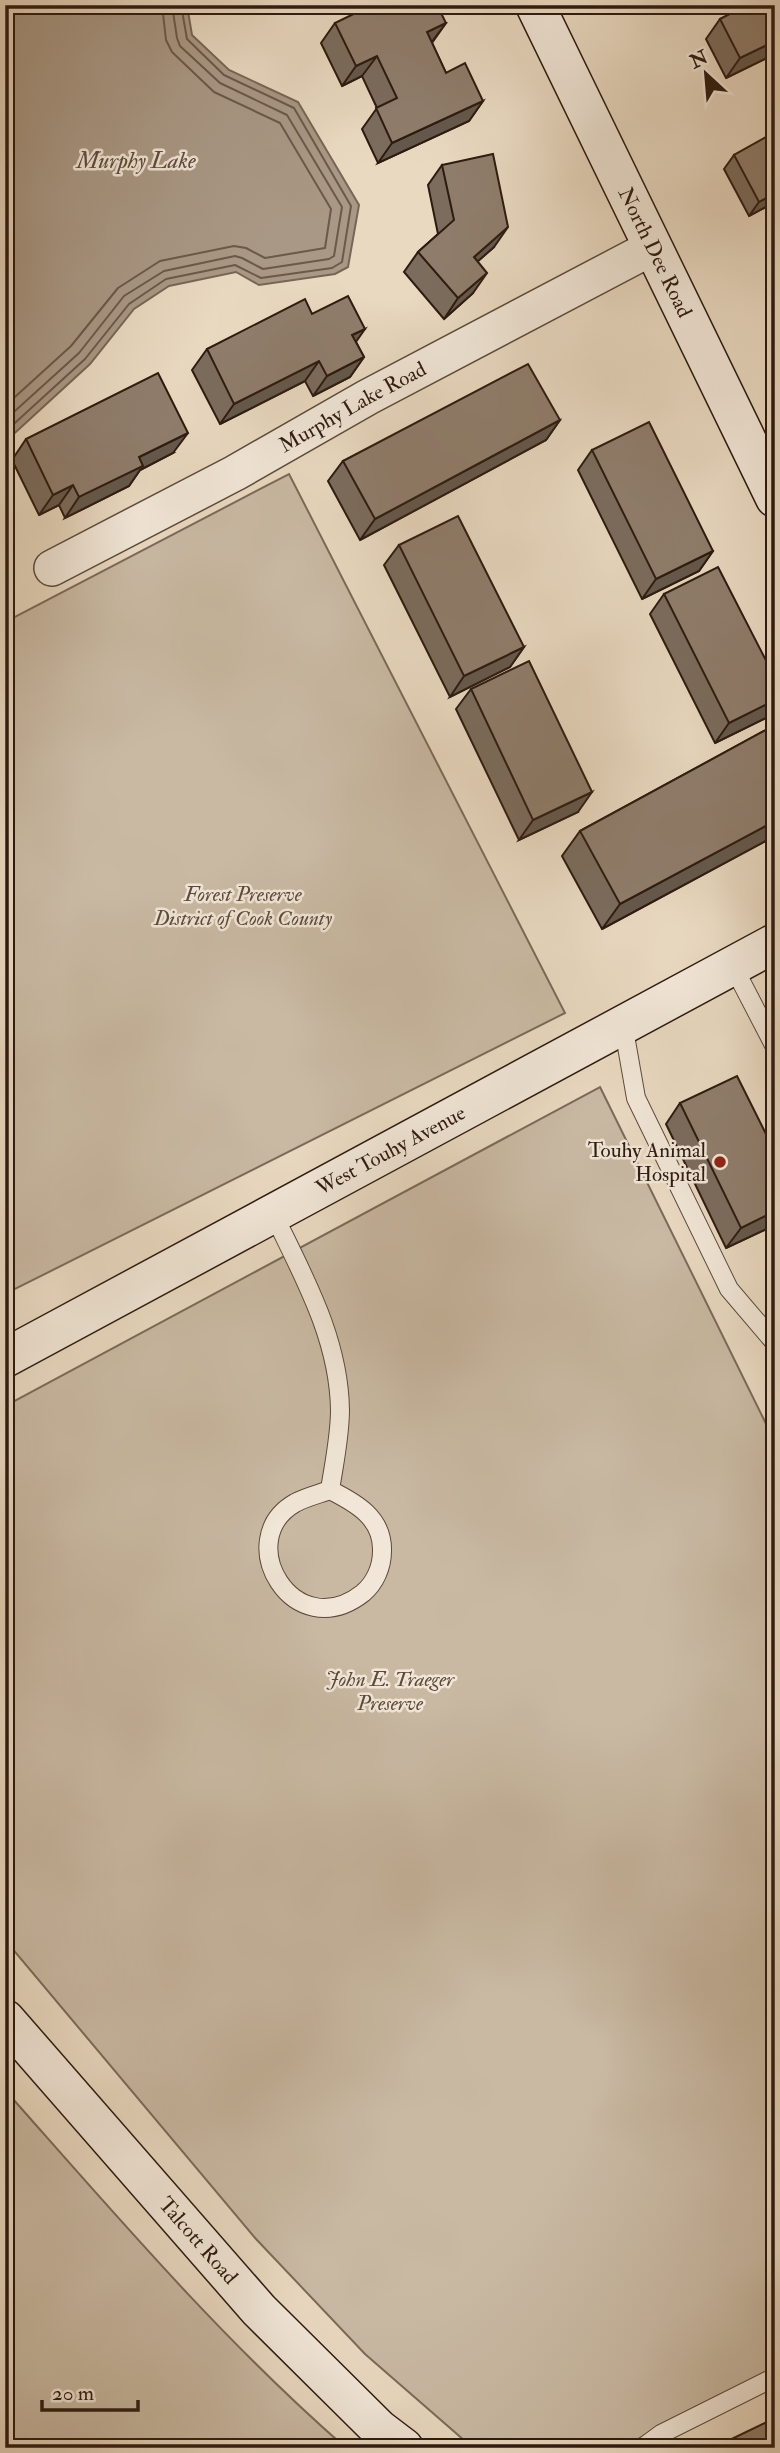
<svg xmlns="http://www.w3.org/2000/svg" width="780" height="2453" viewBox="0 0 780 2453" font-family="'IM FELL Double Pica',serif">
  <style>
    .green { fill: #c9b9a3; stroke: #7b6a5a; stroke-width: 2 }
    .water { fill: #a99885; stroke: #776656; stroke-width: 2 }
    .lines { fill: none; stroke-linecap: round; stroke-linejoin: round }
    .shore { stroke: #6b594a; stroke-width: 2 }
    .service-casing { stroke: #5c4a3c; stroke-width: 20 }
    .minor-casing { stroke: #5c4a3c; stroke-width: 38 }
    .secondary-casing { stroke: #2d1a10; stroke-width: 41 }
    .service { stroke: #f1e6d7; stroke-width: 18 }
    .minor { stroke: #f1e6d7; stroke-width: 35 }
    .secondary { stroke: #f1e6d7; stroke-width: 38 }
    .wall { fill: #7b6c5d; stroke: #2d1a10; stroke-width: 2 }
    .shaded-wall { fill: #64584c; stroke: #2d1a10; stroke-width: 2 }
    .building { fill: #8f7d6c; stroke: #2d1a10; stroke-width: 2 }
    .poi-dot { fill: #8f2418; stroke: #f1e6d7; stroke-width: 2.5 }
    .labels { text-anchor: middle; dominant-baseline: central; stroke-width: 5; stroke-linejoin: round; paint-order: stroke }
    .street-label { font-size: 21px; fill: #2d1a10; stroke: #f1e6d7 }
    .park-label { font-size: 21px; font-style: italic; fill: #5c4a3c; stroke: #f1e6d7 }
    .poi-label { font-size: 21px; fill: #2d1a10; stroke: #f1e6d7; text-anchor: end }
    .water-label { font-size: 23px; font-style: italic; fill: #5f4c3f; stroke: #f1e6d7 }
  </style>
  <rect width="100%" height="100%" fill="#e9d9c1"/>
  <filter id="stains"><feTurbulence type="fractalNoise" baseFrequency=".00286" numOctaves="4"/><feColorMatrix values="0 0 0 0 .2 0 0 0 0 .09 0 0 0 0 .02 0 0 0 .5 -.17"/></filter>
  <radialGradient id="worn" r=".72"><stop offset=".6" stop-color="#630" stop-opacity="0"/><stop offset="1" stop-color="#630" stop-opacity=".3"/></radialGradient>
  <g class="green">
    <path d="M289,474L565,1013L5,1294V622Z"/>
    <path d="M600,1087L775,1442V2368L621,2448H473L365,2354L256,2239L5,1940V1406Z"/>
    <path d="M5,2090C114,2213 222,2340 346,2448H5Z"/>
  </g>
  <path class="water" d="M5,5H187L192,35L229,70L298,102L359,205L348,267L335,274L259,285L236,272L169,286L134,309L90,364L5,442Z"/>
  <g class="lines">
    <g class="shore">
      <path d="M5,406L71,346L118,288L160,261L234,246L246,248L265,258L325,248L331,209L280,123L214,92L172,52L166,40L162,5"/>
      <path d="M5,420L79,353L124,296L164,271L235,256L242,258L263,269L329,259L334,256L342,207L287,115L220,83L180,46L177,38L172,5"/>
      <path d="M5,432L85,359L129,304L166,279L235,265L261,278L332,268L342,262L351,206L294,108L224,75L187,39L181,5"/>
    </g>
    <defs>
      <g id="service">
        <path d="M733,966L775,1047"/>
        <path d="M623,1024L636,1098L729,1289L775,1343"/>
        <path d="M273,1213C303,1276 339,1338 340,1410C340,1436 334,1464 330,1490"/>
        <path d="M330,1490C356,1503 383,1518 382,1551C382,1567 375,1583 363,1593C294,1647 231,1540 295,1503C306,1497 319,1494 330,1490Z"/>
        <path d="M642,2448L661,2434L775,2377"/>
      </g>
      <g id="minor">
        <path id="s1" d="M52,568L235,473L368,397L653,247"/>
      </g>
      <g id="secondary">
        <path id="s2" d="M535,5L775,498"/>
        <path id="s3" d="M5,1358L775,943"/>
        <path id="s4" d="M5,2019L259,2310L379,2429L404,2448"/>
      </g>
    </defs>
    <use href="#service" class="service-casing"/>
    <use href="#minor" class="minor-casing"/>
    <use href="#secondary" class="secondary-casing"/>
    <use href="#service" class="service"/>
    <use href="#minor" class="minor"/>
    <use href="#secondary" class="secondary"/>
  </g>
  <g class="wall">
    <path d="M724,5H775V54L726,78L706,39L720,19L729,15Z"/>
    <path d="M335,23H446L432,43L446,73L483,101L469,121L378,163L362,129L377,108L362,76L342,86L321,43Z"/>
    <path d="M734,155L775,202L749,216L724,169Z"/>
    <path d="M442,165L494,247L478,261L473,293L444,319L404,272L418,252L438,234L428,185Z"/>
    <path d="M312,314L356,342L364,357L350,377L313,396L305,381L220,424L192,370L207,349Z"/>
    <path d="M560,420L546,440L360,540L328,481L343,461Z"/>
    <path d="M26,439L173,453L140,470L129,486L65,518L59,505L39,515L12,460Z"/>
    <path d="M592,450L713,551L699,571L642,599L578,470Z"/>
    <path d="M399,545L524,647L510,667L450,697L384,565Z"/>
    <path d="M664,594L770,716L715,743L650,614Z"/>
    <path d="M471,689L578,812L519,840L456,709Z"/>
    <path d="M775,725V836L602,929L562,856L580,831Z"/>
    <path d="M680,1103L775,1152V1225L726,1248L666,1124Z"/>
  </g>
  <g class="shaded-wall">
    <path d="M446,23L431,43L427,32Z"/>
    <path d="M775,41V54L726,78L740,58Z"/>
    <path d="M377,56L362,76L342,86L356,66Z"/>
    <path d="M483,101L469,121L378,163L392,143Z"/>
    <path d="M775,193V202L749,216L759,202Z"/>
    <path d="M508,227L494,247L460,277L474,257Z"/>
    <path d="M487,273L473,293L444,319L458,298Z"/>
    <path d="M365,329L351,349L352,335Z"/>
    <path d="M364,357L350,377L313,396L327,376Z"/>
    <path d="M319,361L305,381L220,424L234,404Z"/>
    <path d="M560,420L546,440L360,540L375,519Z"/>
    <path d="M188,433L173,453L140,470L129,486L65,518L79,497L139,457Z"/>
    <path d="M73,485L59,505L39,515L53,495Z"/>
    <path d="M713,551L699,571L642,599L656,579Z"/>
    <path d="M524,647L510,667L450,697L464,676Z"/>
    <path d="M775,700V709L770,716L715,743L729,723Z"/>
    <path d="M592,792L578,812L519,840L533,820Z"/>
    <path d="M775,821V836L602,929L620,904Z"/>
    <path d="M775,1211V1225L726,1248L741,1228Z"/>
  </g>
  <g class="building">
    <path d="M372,5H437L446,23L427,32L446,73L465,63L483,101L392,143L376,108L397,98L377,56L356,66L335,23Z"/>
    <path d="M747,5H775V41L740,58L720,19Z"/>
    <path d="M766,137L775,154V193L759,202L734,155Z"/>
    <path d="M493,154L508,227L474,257L487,273L458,298L418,252L454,220L442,165Z"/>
    <path d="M348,296L365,329L352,335L364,357L327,376L319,361L234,404L207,349L305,299L312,314Z"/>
    <path d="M528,364L560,420L375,519L343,461Z"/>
    <path d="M158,373L188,433L139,457L143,466L79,497L73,485L53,495L26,439Z"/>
    <path d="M649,422L713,551L656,579L592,450Z"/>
    <path d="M458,516L524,647L464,676L399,545Z"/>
    <path d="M718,567L775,678V700L729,723L664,594Z"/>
    <path d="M529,661L592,792L533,820L471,689Z"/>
    <path d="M775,725V821L620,904L580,831Z"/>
    <path d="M737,1076L775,1152V1211L741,1228L680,1103Z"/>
    <path d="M775,2418V2448H713Z"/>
  </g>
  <circle class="poi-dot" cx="720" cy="1162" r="7"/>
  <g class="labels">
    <g class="street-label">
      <text stroke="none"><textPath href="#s2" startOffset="275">North Dee Road</textPath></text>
      <text stroke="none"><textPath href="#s1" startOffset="341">Murphy Lake Road</textPath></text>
      <text stroke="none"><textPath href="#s3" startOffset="438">West Touhy Avenue</textPath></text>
      <text stroke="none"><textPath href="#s4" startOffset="294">Talcott Road</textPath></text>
    </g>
    <g class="park-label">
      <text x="243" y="894">Forest Preserve<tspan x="243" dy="24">District of Cook County</tspan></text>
      <text x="390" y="1679">John E. Traeger<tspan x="390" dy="24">Preserve</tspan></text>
    </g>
    <g class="poi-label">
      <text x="706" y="1150">Touhy Animal<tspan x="706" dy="24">Hospital</tspan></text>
    </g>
    <g class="water-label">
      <text x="136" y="160">Murphy Lake</text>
    </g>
  </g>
  <rect width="780" height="2453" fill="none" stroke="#e9d9c1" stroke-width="28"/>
  <rect x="7" y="7" width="766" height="2439" fill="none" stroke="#2d1a10" stroke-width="3.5"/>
  <rect x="14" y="14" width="752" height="2425" fill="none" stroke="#2d1a10" stroke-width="2"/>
  <g transform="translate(706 74) rotate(334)" stroke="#f1e6d7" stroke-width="5" paint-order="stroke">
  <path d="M0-5L12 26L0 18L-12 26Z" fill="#2d1a10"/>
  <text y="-10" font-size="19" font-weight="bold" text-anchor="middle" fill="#2d1a10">N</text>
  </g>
  <path d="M42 2400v10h96v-10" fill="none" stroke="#2d1a10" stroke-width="3.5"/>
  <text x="52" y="2400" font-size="21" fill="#2d1a10" stroke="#f1e6d7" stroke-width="5" paint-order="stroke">20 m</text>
  <rect width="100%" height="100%" filter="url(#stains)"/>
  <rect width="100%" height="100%" fill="url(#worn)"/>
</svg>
